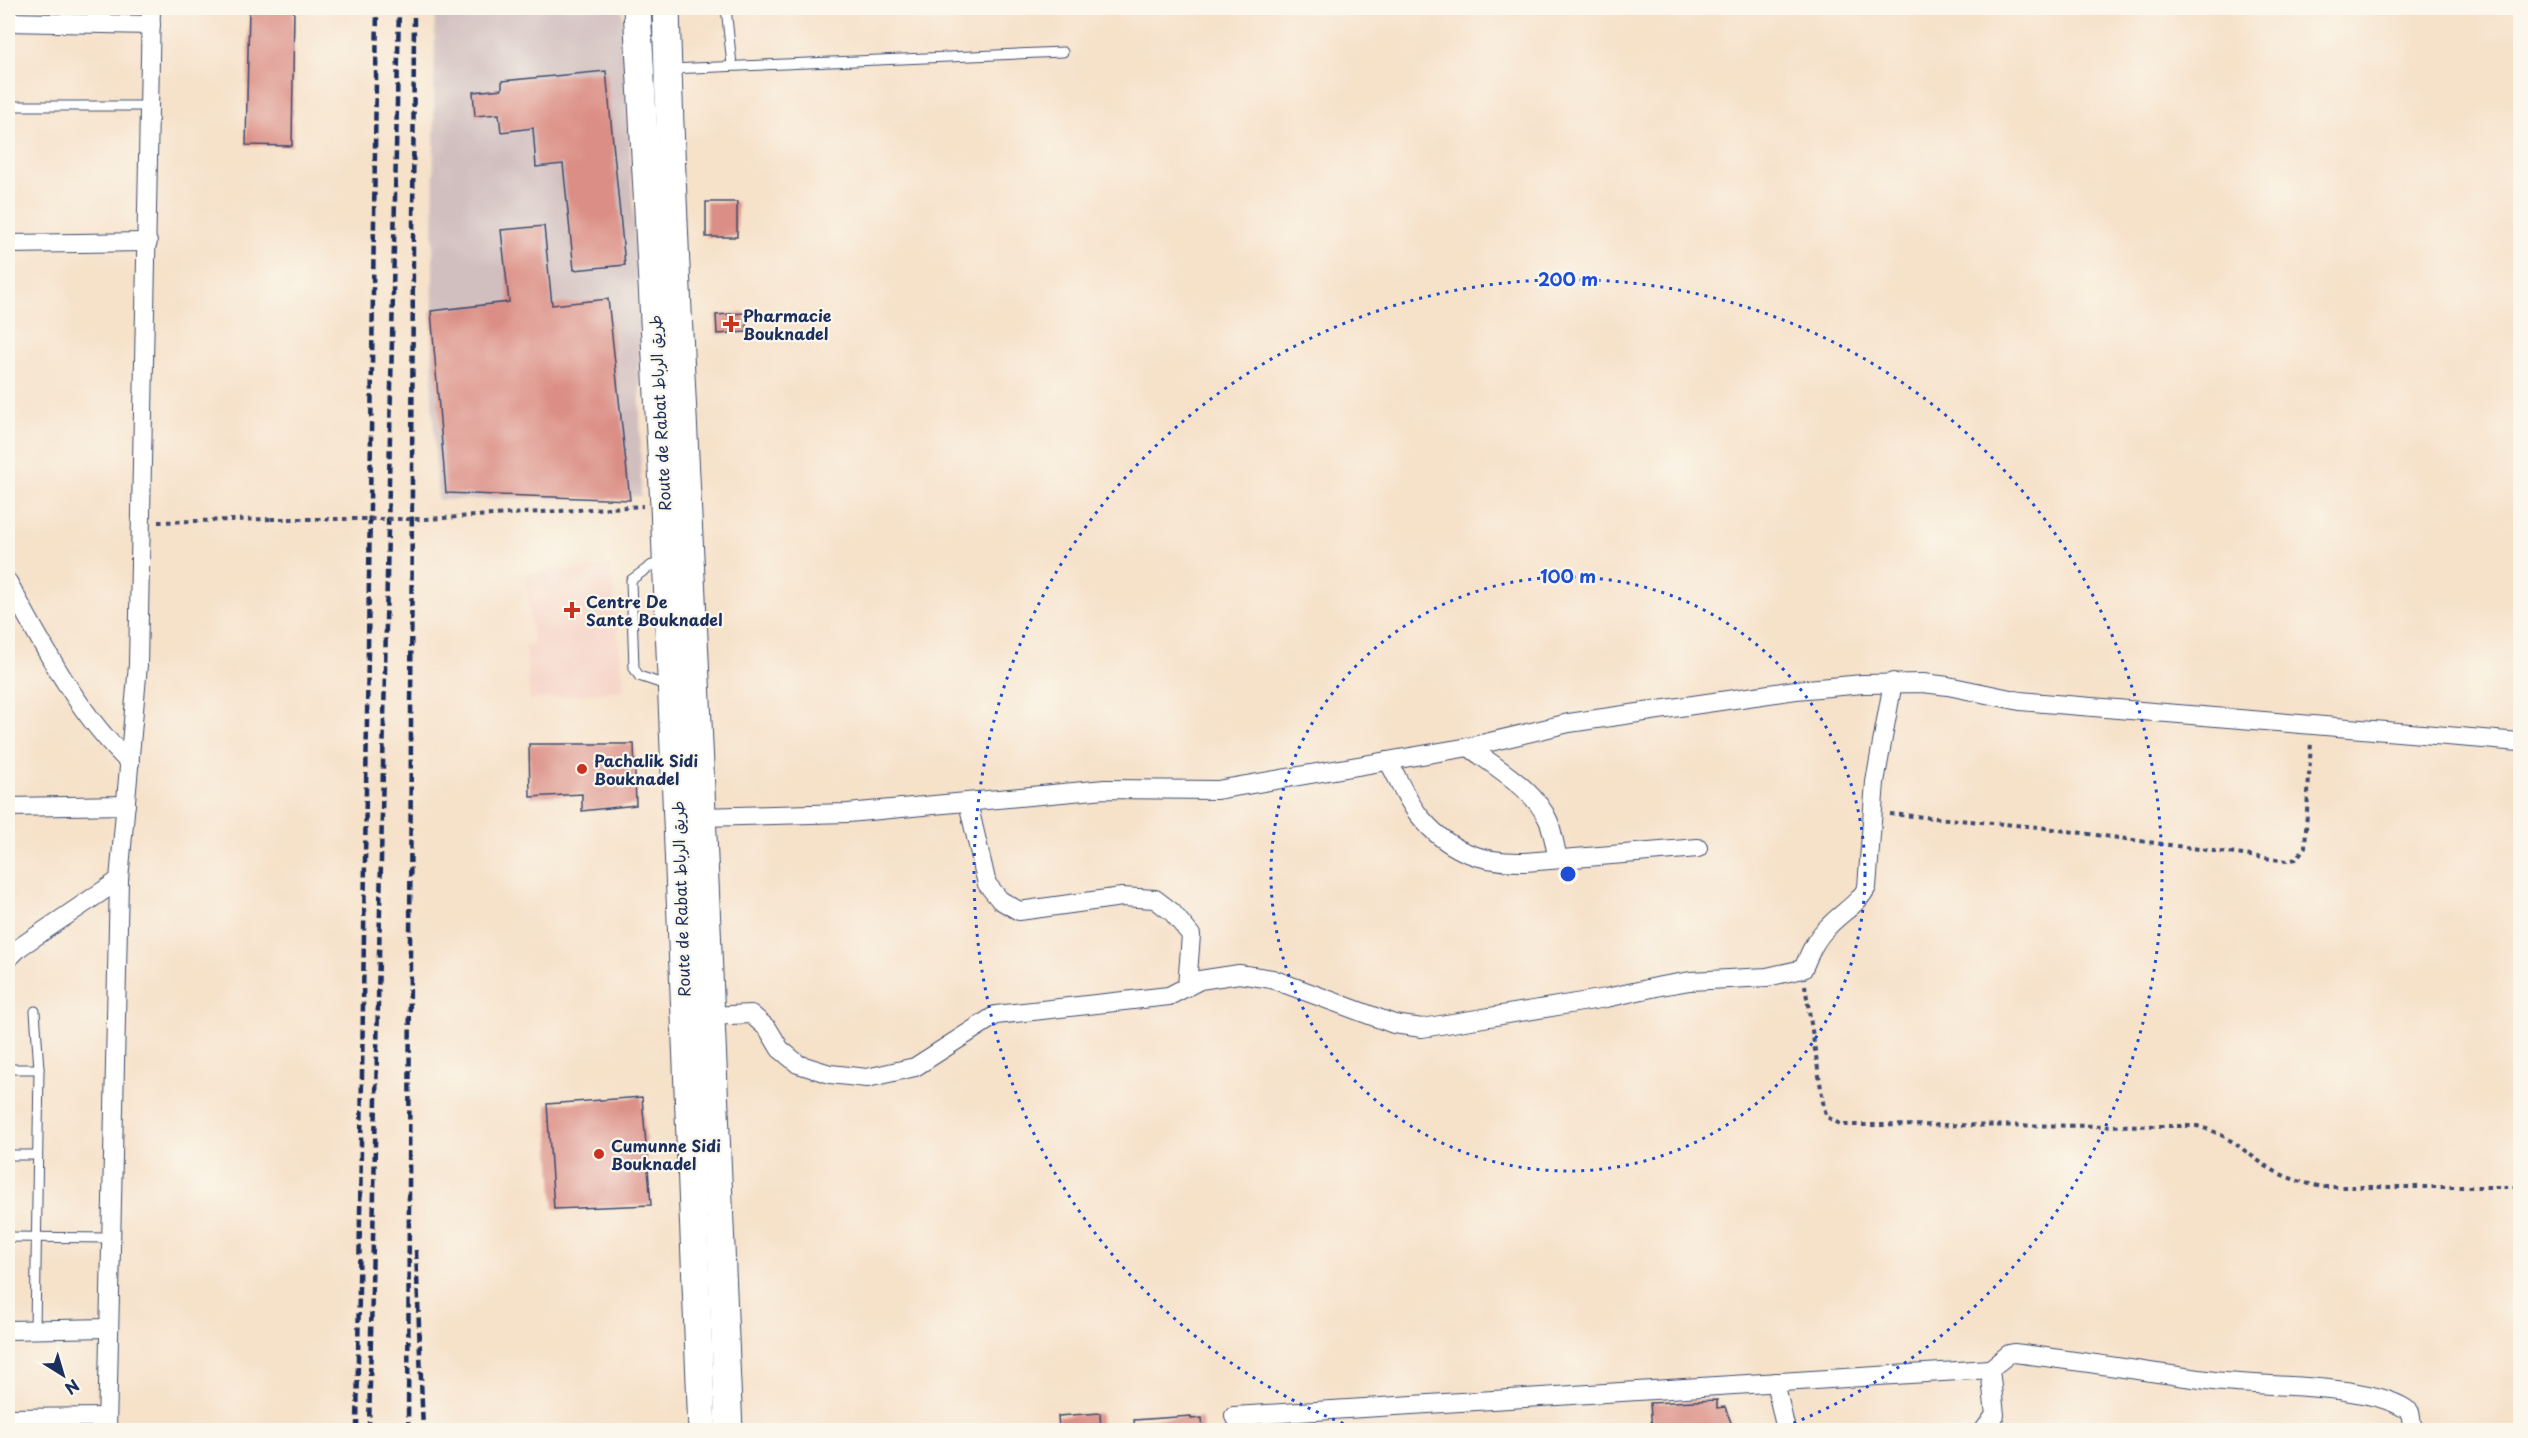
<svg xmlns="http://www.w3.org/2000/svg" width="2528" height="1438" viewBox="0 0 2528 1438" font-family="'Playpen Sans','Playpen Sans Arabic',sans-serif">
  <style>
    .built { fill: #f6d1c5 }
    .industrial { fill: #d1bfbf }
    .building { fill: #db8e85 }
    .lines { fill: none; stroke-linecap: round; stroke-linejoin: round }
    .service-casing { stroke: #3c4a6e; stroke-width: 11 }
    .minor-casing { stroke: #3c4a6e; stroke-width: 20 }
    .primary-casing { stroke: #3c4a6e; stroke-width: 29 }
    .path { stroke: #3c4a6e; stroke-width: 4; stroke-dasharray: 4.5 4.5; stroke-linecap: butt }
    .service { stroke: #fff; stroke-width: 9 }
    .minor { stroke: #fff; stroke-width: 18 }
    .primary { stroke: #fff; stroke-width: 27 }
    .rail { stroke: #1b2f5e; stroke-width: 4.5; stroke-dasharray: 9 4.5; stroke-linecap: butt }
    .path-bridge { stroke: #3c4a6e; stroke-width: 4; stroke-dasharray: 4.5 4.5; stroke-linecap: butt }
    .ring { fill: none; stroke: #1d4ed8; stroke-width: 3; stroke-dasharray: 3 6 }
    .poi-dot { fill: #c8321e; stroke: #fbf7ec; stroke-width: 2 }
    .labels { text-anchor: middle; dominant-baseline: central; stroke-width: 4.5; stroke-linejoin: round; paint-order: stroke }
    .poi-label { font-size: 16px; font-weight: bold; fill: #1b2f5e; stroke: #fbf7ec; text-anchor: start }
    .street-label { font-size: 16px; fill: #1b2f5e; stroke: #fbf7ec }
    .centre { fill: #1d4ed8; stroke: #fbf7ec; stroke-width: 3 }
    .ring-label { font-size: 18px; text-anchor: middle; font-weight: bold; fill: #1d4ed8; stroke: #fbf7ec; stroke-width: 4.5; stroke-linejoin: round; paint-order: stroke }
  </style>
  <rect width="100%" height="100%" fill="#fbf7ec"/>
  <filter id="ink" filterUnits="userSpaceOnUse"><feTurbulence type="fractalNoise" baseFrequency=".0167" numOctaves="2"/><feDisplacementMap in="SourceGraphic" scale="12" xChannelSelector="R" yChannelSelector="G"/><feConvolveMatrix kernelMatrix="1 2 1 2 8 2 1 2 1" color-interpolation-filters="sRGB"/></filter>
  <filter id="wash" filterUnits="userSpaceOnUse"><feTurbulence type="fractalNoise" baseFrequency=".008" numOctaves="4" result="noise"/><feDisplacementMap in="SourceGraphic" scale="24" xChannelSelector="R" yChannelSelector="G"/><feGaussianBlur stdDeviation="1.35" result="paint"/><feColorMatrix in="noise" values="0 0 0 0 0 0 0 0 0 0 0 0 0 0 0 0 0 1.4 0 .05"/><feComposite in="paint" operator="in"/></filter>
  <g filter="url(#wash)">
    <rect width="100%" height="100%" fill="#f6e1c9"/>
    <path class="built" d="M611,566L624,690L530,700L525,646L533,645L526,574Z"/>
    <path class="industrial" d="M435,8H622L639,314L641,496L438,500L432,397Z"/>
    <g id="blocks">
      <g class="building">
        <path d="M249,8H294L292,146L246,145Z"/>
        <path d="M606,71L625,265L574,270L563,164L536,167L533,128L501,132L499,114L475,116L473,92L502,89V81Z"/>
        <rect x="706" y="202" width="31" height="35"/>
        <path d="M544,226L552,305L608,299L630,500L446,493L431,311L509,302L501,230Z"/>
        <path d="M745,313L747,332L717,334L716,315Z"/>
        <path d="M529,744H634L636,805L582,811V794L530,797Z"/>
        <path d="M642,1097L651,1205L554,1209L547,1104Z"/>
        <path d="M1717,1400V1408L1725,1407L1734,1430H1652L1650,1403Z"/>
        <path d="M1100,1413L1101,1430H1059L1058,1416Z"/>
        <path d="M1191,1416V1419L1202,1418L1203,1430H1135L1134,1420Z"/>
      </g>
    </g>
  </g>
  <g filter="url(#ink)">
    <use href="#blocks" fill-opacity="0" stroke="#3c4a6e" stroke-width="1.5"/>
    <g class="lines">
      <defs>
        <g id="service">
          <path d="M726,8L732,65"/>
          <path d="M670,69L1063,52"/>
          <path d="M8,106H150"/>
          <path d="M664,562L652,565L631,580L634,668L639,676L669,686"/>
          <path d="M35,1011L39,1069L35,1330"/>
          <path d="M8,1069H39"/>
          <path d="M8,1155H37"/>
          <path d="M8,1237L111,1238"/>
        </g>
        <g id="minor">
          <path d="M8,22L151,25"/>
          <path d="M8,244L148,242"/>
          <path d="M8,582C43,645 77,713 130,763"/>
          <path d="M1469,747C1496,768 1535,789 1549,822C1553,833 1555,847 1558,859"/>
          <path d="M1388,761C1398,778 1406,799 1418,814C1447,851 1480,863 1525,862L1698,848"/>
          <path d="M968,803L987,884L1000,900L1019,911L1122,897L1155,899L1172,912L1191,935L1187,987"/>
          <path d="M8,807L126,805"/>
          <path d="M703,817L848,813L1105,789L1217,790L1469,747L1569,723L1796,690L1863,684L1923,683L1948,686L2020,701L2520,742"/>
          <path d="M8,959L20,947L119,880L138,665L151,8"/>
          <path d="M710,1016L751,1014L768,1029L780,1049L798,1064L830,1074L867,1078L915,1067L996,1015L1169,996L1200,980L1239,974L1272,979L1394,1024L1422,1028L1606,998L1661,986L1690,981L1767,977L1803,969C1809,955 1815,939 1827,928C1840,913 1858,905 1867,887L1875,782L1893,682"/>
          <path d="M8,1330L109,1328"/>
          <path d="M1990,1369L2009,1354L2014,1353C2081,1361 2147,1372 2214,1381C2262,1387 2375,1383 2410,1412L2413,1430"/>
          <path d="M1775,1382L1786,1430"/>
          <path d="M1234,1416L1990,1369L1995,1415L1984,1430"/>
          <path d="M1234,1416L1250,1430"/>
          <path d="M8,1418L107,1417"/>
          <path d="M107,1430L119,880"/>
        </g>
        <g id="primary">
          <path d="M637,8L664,505L702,1430"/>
          <path d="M666,8C673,253 688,499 699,744C710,973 717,1202 729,1430"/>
        </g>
      </defs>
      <use href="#service" class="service-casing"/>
      <use href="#minor" class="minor-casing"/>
      <use href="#primary" class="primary-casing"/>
      <g class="path">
        <path d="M425,519L643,506"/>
        <path d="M158,522L271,519"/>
        <path d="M1890,814L2038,827L2287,861L2296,859L2305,847L2311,742"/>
        <path d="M1805,985L1824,1108L1827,1117L1842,1125L2197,1126C2230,1135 2239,1148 2266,1166C2283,1177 2302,1183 2323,1187H2520"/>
      </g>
      <use href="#service" class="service"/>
      <use href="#minor" class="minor"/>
      <use href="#primary" class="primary"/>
      <g class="rail">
        <path d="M416,1250L423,1430"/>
        <path d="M357,1430L377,8"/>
        <path d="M369,1430L399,8"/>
        <path d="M408,1430L414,8"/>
      </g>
      <path class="path-bridge" d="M271,519H425"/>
    </g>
  </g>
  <g class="ring">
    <circle cx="1568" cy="874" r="297"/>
    <path d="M1360 1430A594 594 0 1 1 1776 1430"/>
  </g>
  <g class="poi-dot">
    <path d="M728 315h6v6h6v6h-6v6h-6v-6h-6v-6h6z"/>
    <path d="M569 601h6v6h6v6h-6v6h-6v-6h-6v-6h6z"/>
    <circle cx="582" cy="769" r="6"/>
    <circle cx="599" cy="1154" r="6"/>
  </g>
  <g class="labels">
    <g class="poi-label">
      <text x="743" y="315">Pharmacie<tspan x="743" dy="18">Bouknadel</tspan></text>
      <text x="586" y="601">Centre De<tspan x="586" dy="18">Sante Bouknadel</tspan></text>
      <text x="594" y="760">Pachalik Sidi<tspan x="594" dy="18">Bouknadel</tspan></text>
      <text x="611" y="1145">Cumunne Sidi<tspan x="611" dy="18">Bouknadel</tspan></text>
    </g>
    <g class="street-label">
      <text transform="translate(659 413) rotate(-93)">Route de Rabat طريق الرباط</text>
      <text transform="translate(680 899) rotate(-92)">Route de Rabat طريق الرباط</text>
    </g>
  </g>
  <circle cx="1568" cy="874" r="9" class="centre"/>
  <g class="ring-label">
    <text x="1568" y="286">200 m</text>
    <text x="1568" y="583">100 m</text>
  </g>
  <rect width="2528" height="1438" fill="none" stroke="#fbf7ec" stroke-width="30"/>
  <g transform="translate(63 1375) rotate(143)" stroke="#fbf7ec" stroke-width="4.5" paint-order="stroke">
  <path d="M0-4.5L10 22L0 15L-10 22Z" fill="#1b2f5e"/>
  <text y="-9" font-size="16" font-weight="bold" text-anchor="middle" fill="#1b2f5e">N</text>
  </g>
</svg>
